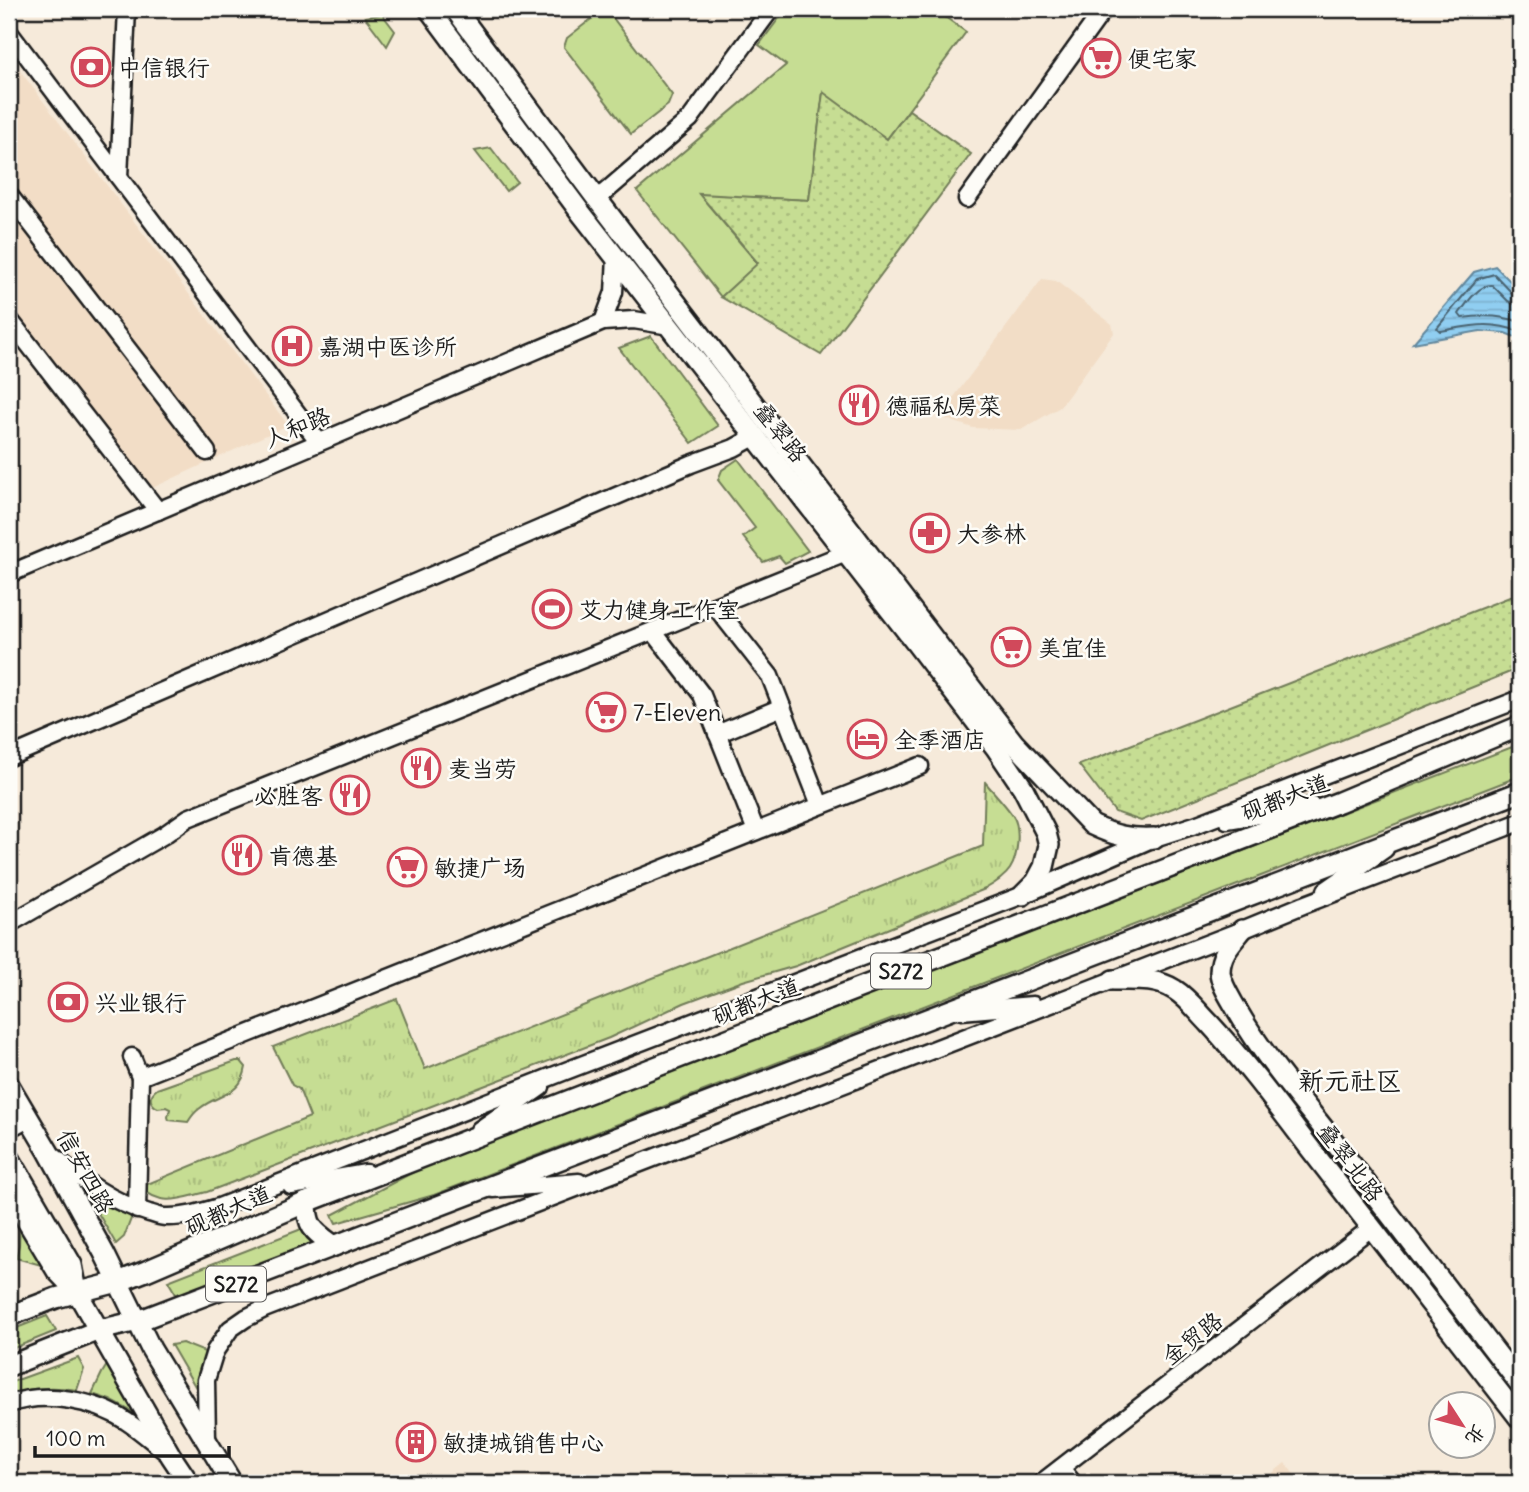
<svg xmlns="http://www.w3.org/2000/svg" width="1529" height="1492" viewBox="0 0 1529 1492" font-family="Delius,'LXGW WenKai TC',sans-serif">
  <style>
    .built { fill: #f2ddc6 }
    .grass { fill: #c6dd93; stroke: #717c58; stroke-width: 2 }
    .park { fill: url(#park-tufts); stroke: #717c58; stroke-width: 2 }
    .garden { fill: url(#garden-dots); stroke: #717c58; stroke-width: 2 }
    .water { fill: url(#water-rules); stroke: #62879c; stroke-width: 2 }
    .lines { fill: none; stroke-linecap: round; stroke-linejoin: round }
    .shore { stroke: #4a6371; stroke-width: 2 }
    .minor-casing { stroke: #1c1c1c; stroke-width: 21 }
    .major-casing { stroke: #1c1c1c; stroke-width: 24 }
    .minor { stroke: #fdfcf7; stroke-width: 16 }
    .major { stroke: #fdfcf7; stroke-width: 19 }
    .labels { text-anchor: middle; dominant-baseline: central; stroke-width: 5; stroke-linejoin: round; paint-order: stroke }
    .shield { fill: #fdfcf7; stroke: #605f5e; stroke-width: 2 }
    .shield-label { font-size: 21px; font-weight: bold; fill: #1c1c1c }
    .poi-label { font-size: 23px; fill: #1c1c1c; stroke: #fdfcf7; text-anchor: start }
    .street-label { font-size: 23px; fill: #1c1c1c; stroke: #fdfcf7 }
    .quarter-label { font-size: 26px; fill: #1c1c1c; stroke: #fdfcf7 }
  </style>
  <defs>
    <pattern id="park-tufts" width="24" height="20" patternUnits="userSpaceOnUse" patternTransform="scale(1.75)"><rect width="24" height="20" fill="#c6dd93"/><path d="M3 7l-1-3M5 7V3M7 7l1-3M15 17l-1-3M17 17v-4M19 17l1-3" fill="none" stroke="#aabd7e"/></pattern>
    <pattern id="garden-dots" width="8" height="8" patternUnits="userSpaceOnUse" patternTransform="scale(1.75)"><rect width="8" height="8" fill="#c6dd93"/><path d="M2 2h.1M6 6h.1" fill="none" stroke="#aabd7e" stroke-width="1.8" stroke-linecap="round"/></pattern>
    <pattern id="water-rules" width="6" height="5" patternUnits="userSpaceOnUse" patternTransform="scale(1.75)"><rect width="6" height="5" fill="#90cef1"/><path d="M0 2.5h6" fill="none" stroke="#7cb0ce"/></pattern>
  </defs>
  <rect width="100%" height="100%" fill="#f6eada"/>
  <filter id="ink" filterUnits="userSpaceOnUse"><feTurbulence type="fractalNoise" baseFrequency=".0143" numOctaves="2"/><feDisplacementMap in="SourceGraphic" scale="14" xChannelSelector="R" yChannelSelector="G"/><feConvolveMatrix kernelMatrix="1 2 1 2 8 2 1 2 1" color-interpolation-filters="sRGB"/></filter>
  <g filter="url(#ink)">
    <g class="built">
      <path d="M9,56L288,425L148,490L9,307Z"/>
      <path d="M1042,279L1056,281L1112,324L1114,333L1060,407L1021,430L973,428L946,419L942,413Z"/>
      <path d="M1285,1463L1301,1483H1260Z"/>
    </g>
    <g class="grass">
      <path d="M604,9H606L672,95L668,105L631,134L564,47L567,38Z"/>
      <path d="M786,9H934L966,32L887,139L823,93L809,200L700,195L758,264L721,297L637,191L786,65L759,45Z"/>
      <path d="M382,14L395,31L387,46L365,17Z"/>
      <path d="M491,148L517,182L506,191L475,151Z"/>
      <path d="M651,336L718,426L692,443L619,348Z"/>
      <path d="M738,459L808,551L785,563L779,556L763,562L743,537L755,528L718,480L722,470Z"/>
      <path d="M1520,744V776L434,1195L336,1223L332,1215L419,1169Z"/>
      <path d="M90,1195L108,1207L132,1216L124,1237L116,1244L88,1196Z"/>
      <path d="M20,1215L48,1262L41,1265L16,1258L19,1245Z"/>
      <path d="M309,1226L317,1242L177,1296L168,1281Z"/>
      <path d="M47,1316L56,1331L9,1350V1331Z"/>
      <path d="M182,1343L205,1352L199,1376V1393L171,1345Z"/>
      <path d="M78,1358L84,1369L77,1390C53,1386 31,1387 9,1395V1383Z"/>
      <path d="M107,1365L138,1415L110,1400L92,1394L102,1373Z"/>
    </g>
    <g class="park">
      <path d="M985,782C994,793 1005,804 1013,816C1021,828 1018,857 1010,869C1004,878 994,884 985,889L796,966L743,981L684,1003L609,1038L207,1192C181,1198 162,1208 140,1187L310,1117L299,1089L292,1085L273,1047L397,999L425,1069L983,846Z"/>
      <path d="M236,1061H241L246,1067C241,1097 218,1093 199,1109C195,1112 191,1117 188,1122L169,1120L168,1117L170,1109L166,1107L158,1108C148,1103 149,1095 157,1089Z"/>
    </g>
    <g class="garden">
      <path d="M823,92L887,139L909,110L971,154L821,355L721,297L758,263L699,194L809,200Z"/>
      <path d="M1520,593V668L1141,821L1115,812L1079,765Z"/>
    </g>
    <path class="water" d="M1495,266L1520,291V339L1505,333L1480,331L1413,343L1474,272Z"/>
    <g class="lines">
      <g class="shore">
        <path d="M1520,296L1513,294L1494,274L1477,279L1437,328L1440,331C1471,326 1490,320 1520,332"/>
        <path d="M1520,304H1514L1508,301L1492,285C1478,285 1467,303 1459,314L1462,318C1482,315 1501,315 1520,322"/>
      </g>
      <defs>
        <g id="minor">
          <path d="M9,32L319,442"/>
          <path d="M119,177L127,9"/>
          <path d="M9,195L207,452"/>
          <path d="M597,199L690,119L771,9"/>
          <path d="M967,199L1104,9"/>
          <path d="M9,319L158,511"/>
          <path d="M603,322L614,292L616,258"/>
          <path d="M9,574L603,322L634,320L670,326"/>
          <path d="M715,606L770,676L820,805"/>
          <path d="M653,631L702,695L756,831"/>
          <path d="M717,734L782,707"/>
          <path d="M9,757L691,464L734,448L754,437"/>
          <path d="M1227,820L1312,806"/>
          <path d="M1326,890L1385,849"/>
          <path d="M9,924L164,835L188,818L846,553"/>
          <path d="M961,1011L1033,1005"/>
          <path d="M132,1057L140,1077"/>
          <path d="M479,1130L541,1087"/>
          <path d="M52,1155C82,1180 111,1202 149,1213C154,1214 160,1217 165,1217C183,1218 202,1212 219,1207L563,1072L1023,895L1154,838L1195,825L1520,699"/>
          <path d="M291,1186L366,1173"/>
          <path d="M493,1189L579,1182"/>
          <path d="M137,1210L140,1077L920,766"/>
          <path d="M9,1404C45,1391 95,1400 126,1421C140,1430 153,1442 166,1452"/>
          <path d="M207,1441L206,1380L215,1351L230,1329L246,1318L264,1309L1242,930L1303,905L1520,822"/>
          <path d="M1061,1468L1073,1483"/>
          <path d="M1041,1483L1371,1228"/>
        </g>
        <g id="major">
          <path d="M429,9L581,213L915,642L996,748L1023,788L1046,833L1049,845L1044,867L1036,882L1023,895"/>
          <path d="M455,9L597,199L942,650L1014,743L1092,825C1115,836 1128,839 1154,838"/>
          <path d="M1242,930C1232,942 1220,954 1220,972C1221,985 1231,999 1237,1010C1267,1062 1306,1105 1342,1152C1401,1229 1461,1307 1520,1384"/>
          <path d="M1113,980C1134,980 1157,978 1175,990C1188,998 1198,1012 1209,1023C1245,1062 1277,1105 1309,1147C1379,1238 1450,1328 1520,1419"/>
          <path d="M9,1085L48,1151L104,1253L151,1349L232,1483"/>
          <path d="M9,1127L27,1117"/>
          <path d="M9,1157L72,1265L77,1291"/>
          <path d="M9,1191L57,1271L77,1292L171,1456L189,1483"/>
          <path d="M307,1202C307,1228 314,1231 334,1246"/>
          <path d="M9,1316L56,1298L118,1282L146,1271L307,1202L1339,802L1520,726"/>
          <path d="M9,1366L99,1330L138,1321L1520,792"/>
        </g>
      </defs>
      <use href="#minor" class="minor-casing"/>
      <use href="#major" class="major-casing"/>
      <use href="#minor" class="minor"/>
      <use href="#major" class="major"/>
    </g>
  </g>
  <defs>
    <symbol id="supermarket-ring" viewBox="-11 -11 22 22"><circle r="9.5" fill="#fdfcf7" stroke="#d1495b" stroke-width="1.5"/><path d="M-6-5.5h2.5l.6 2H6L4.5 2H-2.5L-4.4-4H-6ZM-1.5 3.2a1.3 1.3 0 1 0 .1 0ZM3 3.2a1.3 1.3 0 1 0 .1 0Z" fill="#d1495b"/></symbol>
    <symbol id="bank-ring" viewBox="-11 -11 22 22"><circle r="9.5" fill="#fdfcf7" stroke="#d1495b" stroke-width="1.5"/><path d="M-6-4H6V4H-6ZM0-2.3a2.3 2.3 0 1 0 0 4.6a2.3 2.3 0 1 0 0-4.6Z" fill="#d1495b"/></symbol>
    <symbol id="hospital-ring" viewBox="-11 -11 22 22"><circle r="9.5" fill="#fdfcf7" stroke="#d1495b" stroke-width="1.5"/><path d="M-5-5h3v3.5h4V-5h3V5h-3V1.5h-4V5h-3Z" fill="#d1495b"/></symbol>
    <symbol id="restaurant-ring" viewBox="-11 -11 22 22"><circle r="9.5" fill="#fdfcf7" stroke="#d1495b" stroke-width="1.5"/><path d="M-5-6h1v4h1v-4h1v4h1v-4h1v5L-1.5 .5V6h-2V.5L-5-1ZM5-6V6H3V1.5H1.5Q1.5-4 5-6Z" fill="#d1495b"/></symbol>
    <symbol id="pharmacy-ring" viewBox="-11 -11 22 22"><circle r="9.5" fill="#fdfcf7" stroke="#d1495b" stroke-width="1.5"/><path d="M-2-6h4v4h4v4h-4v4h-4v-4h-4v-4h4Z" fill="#d1495b"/></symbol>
    <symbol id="stadium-ring" viewBox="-11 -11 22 22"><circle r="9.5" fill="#fdfcf7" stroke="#d1495b" stroke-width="1.5"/><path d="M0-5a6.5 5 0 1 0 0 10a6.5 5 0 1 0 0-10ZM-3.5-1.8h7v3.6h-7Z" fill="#d1495b"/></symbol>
    <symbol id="hotel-ring" viewBox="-11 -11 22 22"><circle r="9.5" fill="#fdfcf7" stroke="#d1495b" stroke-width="1.5"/><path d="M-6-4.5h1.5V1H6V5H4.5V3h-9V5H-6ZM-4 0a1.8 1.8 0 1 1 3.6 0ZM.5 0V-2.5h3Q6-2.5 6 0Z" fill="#d1495b"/></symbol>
    <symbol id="building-ring" viewBox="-11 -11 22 22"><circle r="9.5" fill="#fdfcf7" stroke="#d1495b" stroke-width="1.5"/><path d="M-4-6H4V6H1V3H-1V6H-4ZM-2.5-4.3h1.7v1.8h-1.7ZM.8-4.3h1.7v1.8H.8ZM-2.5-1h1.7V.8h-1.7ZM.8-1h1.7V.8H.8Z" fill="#d1495b"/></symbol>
  </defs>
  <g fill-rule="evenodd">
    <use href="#supermarket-ring" x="1079" y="36" width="44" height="44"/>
    <use href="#bank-ring" x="69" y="45" width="44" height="44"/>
    <use href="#hospital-ring" x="270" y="324" width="44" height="44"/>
    <use href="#restaurant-ring" x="837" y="383" width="44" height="44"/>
    <use href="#pharmacy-ring" x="908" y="511" width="44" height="44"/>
    <use href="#stadium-ring" x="530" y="587" width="44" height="44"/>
    <use href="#supermarket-ring" x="989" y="625" width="44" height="44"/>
    <use href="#supermarket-ring" x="584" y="690" width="44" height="44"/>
    <use href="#hotel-ring" x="845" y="717" width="44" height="44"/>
    <use href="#restaurant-ring" x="399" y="746" width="44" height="44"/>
    <use href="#restaurant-ring" x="328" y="773" width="44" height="44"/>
    <use href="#restaurant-ring" x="220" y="833" width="44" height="44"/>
    <use href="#supermarket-ring" x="385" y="845" width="44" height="44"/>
    <use href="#bank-ring" x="46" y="980" width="44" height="44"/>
    <use href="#building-ring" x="394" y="1420" width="44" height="44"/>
  </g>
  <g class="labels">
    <g class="shield">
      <rect x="871" y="953.5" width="60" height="35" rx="5"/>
      <rect x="206" y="1266.5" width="60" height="35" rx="5"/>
    </g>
    <g class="shield-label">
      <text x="901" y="971">S272</text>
      <text x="236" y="1284">S272</text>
    </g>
    <g class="poi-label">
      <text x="1128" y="58">便宅家</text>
      <text x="118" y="67">中信银行</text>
      <text x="319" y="346">嘉湖中医诊所</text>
      <text x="886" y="405">德福私房菜</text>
      <text x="957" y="533">大参林</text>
      <text x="579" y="609">艾力健身工作室</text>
      <text x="1038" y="647">美宜佳</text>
      <text x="633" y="712">7-Eleven</text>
      <text x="894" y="739">全季酒店</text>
      <text x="448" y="768">麦当劳</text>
      <text x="323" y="795" text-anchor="end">必胜客</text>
      <text x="269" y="855">肯德基</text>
      <text x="434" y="867">敏捷广场</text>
      <text x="95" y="1002">兴业银行</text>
      <text x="443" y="1442">敏捷城销售中心</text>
    </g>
    <g class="street-label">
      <text transform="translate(297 427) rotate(-23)">人和路</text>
      <text transform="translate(781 432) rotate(52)">叠翠路</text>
      <text transform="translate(1285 797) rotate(-21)">砚都大道</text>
      <text transform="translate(756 1001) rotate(-21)">砚都大道</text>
      <text transform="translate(1351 1162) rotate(53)">叠翠北路</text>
      <text transform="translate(86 1171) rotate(61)">信安四路</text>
      <text transform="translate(228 1210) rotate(-24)">砚都大道</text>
      <text transform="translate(1192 1338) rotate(-38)">金贸路</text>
    </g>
    <g class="quarter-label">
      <text x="1350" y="1080">新元社区</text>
    </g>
  </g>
  <rect width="1529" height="1492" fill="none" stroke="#fdfcf7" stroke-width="35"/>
  <rect x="18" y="18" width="1494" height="1457" fill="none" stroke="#1c1c1c" stroke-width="2.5" filter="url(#ink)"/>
  <g transform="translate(1462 1425) rotate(126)"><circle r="33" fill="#fdfcf7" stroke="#a3a29f" stroke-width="2"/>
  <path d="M0-5L12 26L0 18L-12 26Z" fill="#d1495b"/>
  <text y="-10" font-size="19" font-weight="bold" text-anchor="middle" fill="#1c1c1c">北</text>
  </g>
  <path d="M35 1446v10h194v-10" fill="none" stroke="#1c1c1c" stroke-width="3.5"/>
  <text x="46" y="1446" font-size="21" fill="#1c1c1c" stroke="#fdfcf7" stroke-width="5" paint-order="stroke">100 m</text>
</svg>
